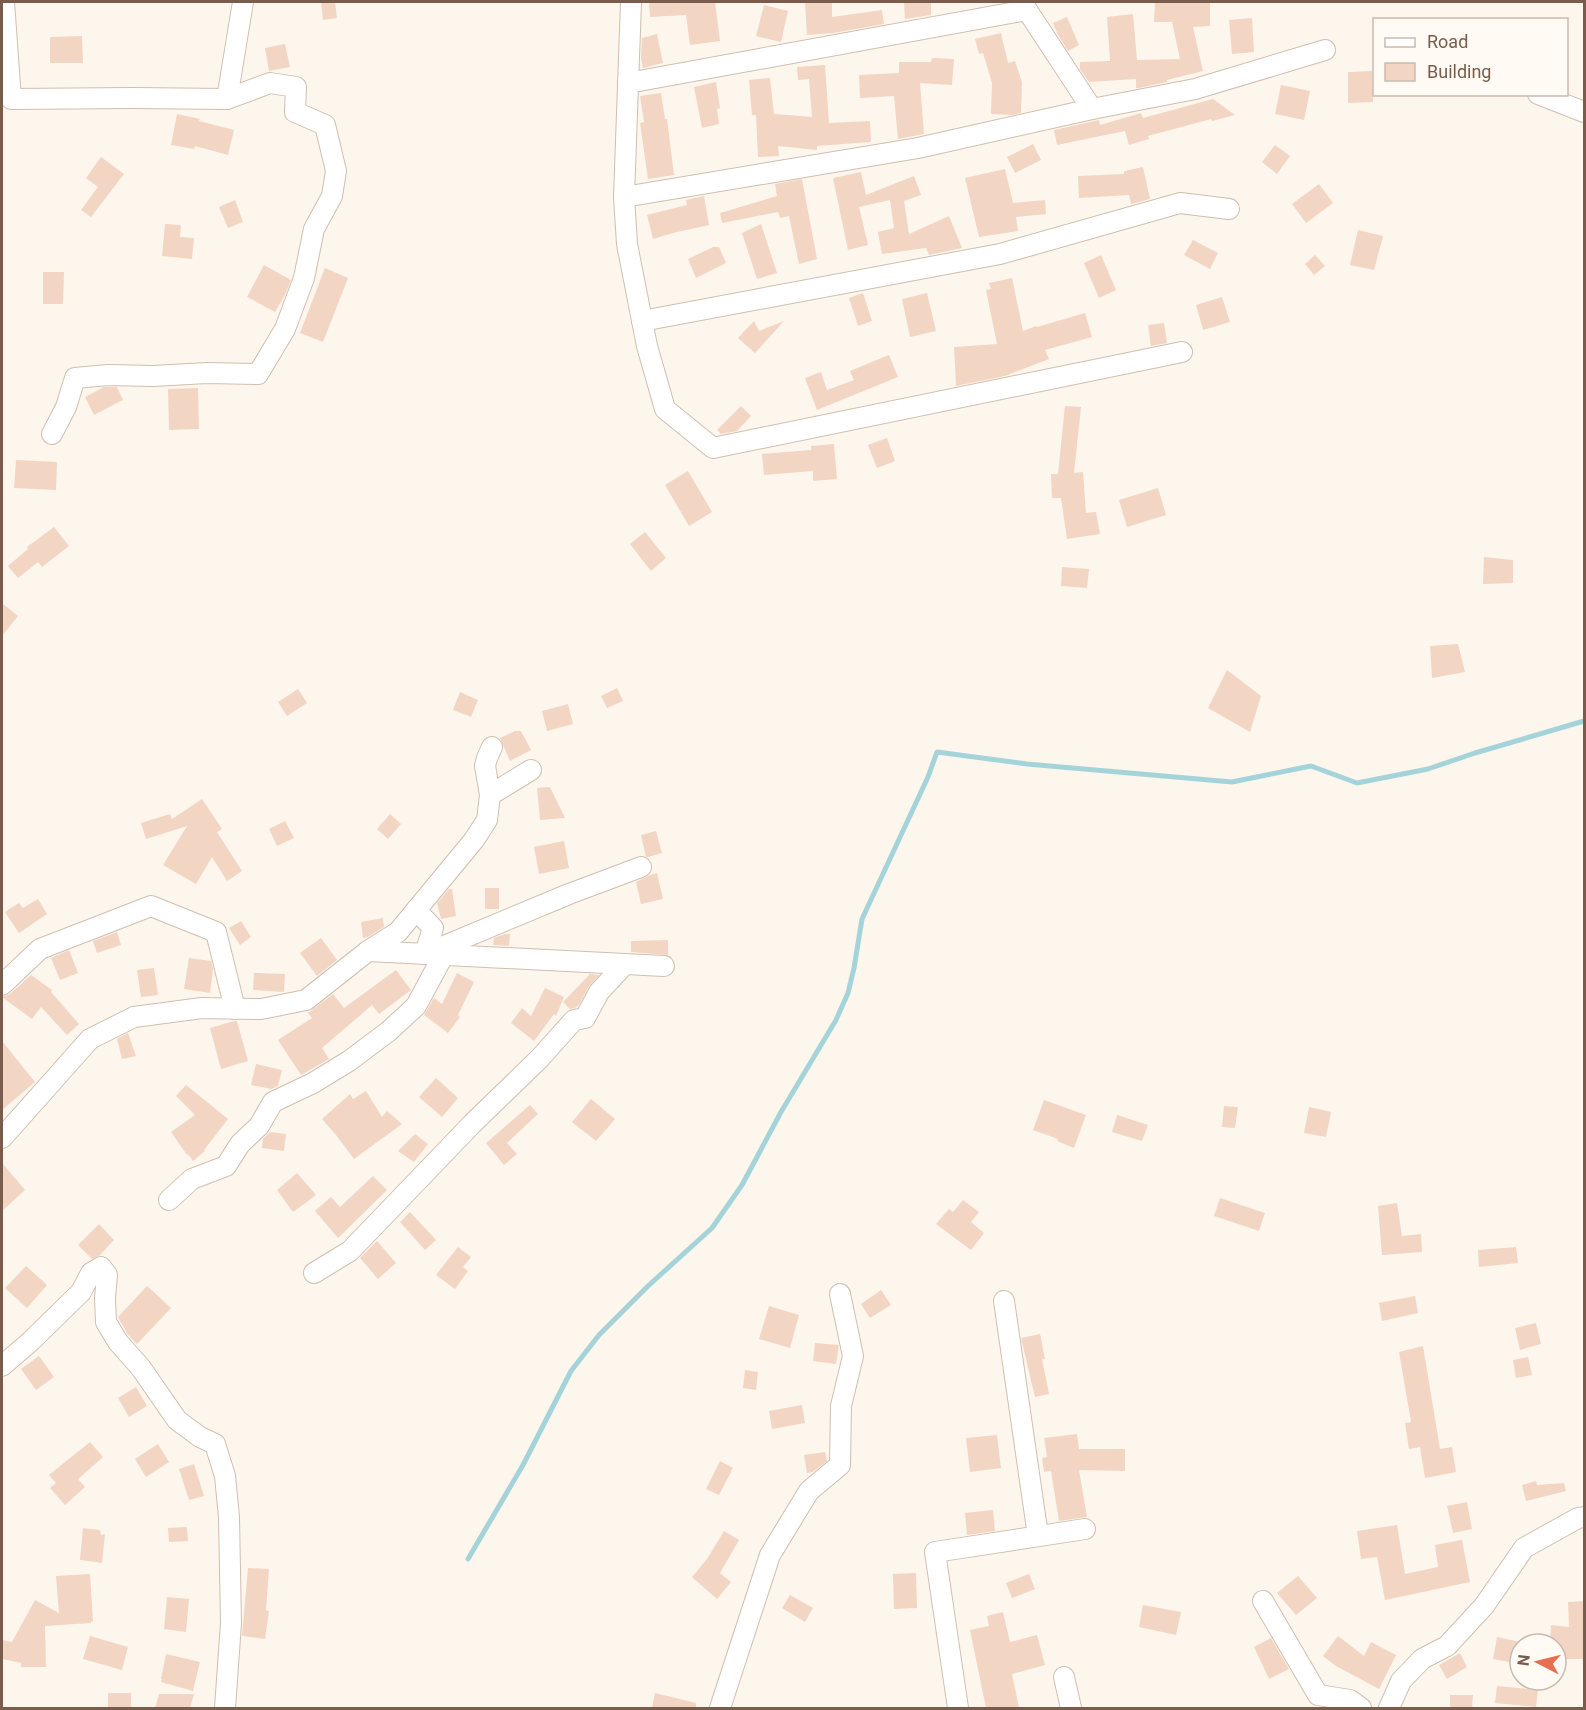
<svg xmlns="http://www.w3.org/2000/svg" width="1586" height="1710" viewBox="0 0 1586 1710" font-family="Roboto,sans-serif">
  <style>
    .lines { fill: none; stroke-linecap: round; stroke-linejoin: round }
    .stream { stroke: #a5d3da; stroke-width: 5 }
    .building { fill: #f3d5c3 }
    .street-casing { stroke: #d1beb0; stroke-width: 22 }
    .street { stroke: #fff; stroke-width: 20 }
  </style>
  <rect width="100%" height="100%" fill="#fdf6ec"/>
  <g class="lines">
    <path class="stream" d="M468,1559L523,1465L571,1371L599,1335L648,1286L712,1228L742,1185L781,1112L836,1020L848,993L854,968L862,919L928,777L937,752L1027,764L1232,782L1311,766L1357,783L1428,769L1475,753L1584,721"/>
  </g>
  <g class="building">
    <path d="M321,2H335L337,18L323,20Z"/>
    <path d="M649,2H715L720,41L690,45L686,15L650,17Z"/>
    <path d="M805,2H832V17L882,10L884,24L833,33L807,35Z"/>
    <path d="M904,2H931V15L905,19Z"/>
    <path d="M1155,2H1210V26L1193,27L1203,71L1167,80V82L1139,88H1136V79L1089,82L1080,69V62L1110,61L1107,17L1133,14L1137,60L1180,59L1172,22H1154Z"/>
    <path d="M764,5L788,11L781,42L756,36Z"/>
    <path d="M1067,17L1079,45L1068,51L1058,35L1053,23Z"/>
    <path d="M1252,18L1254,52L1232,54L1229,20Z"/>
    <path d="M1001,33L1008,63L1015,61L1022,82L1021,113L1012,115L991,114L992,83L983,53L979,54L975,39Z"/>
    <path d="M657,34L663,63L643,68L641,59L642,38Z"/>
    <path d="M82,36L83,63H50V37Z"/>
    <path d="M285,44L290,67L269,71L265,48Z"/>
    <path d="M932,58L954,59L952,85L920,83L924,134L898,139L894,96L860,98L859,75L899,73V62H931Z"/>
    <path d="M825,65L829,123L870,121L871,142L817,146V150L778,146L779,156L758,157L756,115H752L749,80L770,78L774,114L812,117L809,79L798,80L797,67Z"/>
    <path d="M1372,71L1373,102L1348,103V72Z"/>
    <path d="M716,82L720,108L717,109L719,124L702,128L694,87Z"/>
    <path d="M1281,85L1310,91L1304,120L1275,114Z"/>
    <path d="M661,93L665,119H667L674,175L648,179L640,123L644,122L640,96Z"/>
    <path d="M1213,99L1235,115L1212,121L1211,119L1148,136L1149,139L1129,145L1125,131L1057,145L1054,130L1099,120L1100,125L1141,113L1143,118Z"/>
    <path d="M177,114L200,119L199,121L234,130L228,155L195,146L194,149L171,145Z"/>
    <path d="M1033,144L1041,160L1015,173L1007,157Z"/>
    <path d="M1275,145L1290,156L1277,174L1262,162Z"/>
    <path d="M101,157L124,174L91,217L81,210L98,187L86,178Z"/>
    <path d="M1143,167L1150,199L1131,204L1129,195L1079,198L1078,176L1124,174V171Z"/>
    <path d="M1005,169L1013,203L1045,200L1046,214L1016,217L1018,231L979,237L965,178Z"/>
    <path d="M861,172L866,195L914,176L921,195L904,201L909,234L949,216L962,248L929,255L926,248L882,254L878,232L894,228L890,200L859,207L868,245L848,250L833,178Z"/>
    <path d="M802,179L817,259L799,264L789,216L780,218L778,212L722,223L720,213L777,196L775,184Z"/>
    <path d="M1319,184L1333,203L1306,223L1292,204Z"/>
    <path d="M704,196L709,225L673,233L653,239L647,215L687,205L686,200Z"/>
    <path d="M235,200L243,222L228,228L219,207Z"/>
    <path d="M165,224L181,225L180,237L194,238L192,259L162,256Z"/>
    <path d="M761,224L777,273L757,279L742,233Z"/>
    <path d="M1358,230L1383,236L1374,270L1350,265Z"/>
    <path d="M1193,240L1218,253L1210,269L1184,255Z"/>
    <path d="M713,247H719L726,263L696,278L688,259Z"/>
    <path d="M1101,255L1116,290L1099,298L1084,263Z"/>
    <path d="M1315,255L1325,266L1314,275L1305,264Z"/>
    <path d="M264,265L291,280L285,295L275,312L247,297Z"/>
    <path d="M325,268L348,278L323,342L300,333Z"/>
    <path d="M43,272H64L63,304H43Z"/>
    <path d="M1012,278L1023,331L1036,326L1037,327L1085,313L1092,337L1045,350L1049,359L1005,376L956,386L954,347L997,344L986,290L991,289L989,283Z"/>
    <path d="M863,293L872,321L858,326L849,298Z"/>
    <path d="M927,293L936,331L910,337L902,299Z"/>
    <path d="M1222,297L1230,322L1203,330L1196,305Z"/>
    <path d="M754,321L759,331L784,321L755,353L738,338Z"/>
    <path d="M1164,323L1167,343L1151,346L1148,325Z"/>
    <path d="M889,355L898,377L817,410L805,378L821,372L827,390L854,380L850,371Z"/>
    <path d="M104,387H117L123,400L94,415L85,397Z"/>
    <path d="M198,388L199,429L169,430L168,389Z"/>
    <path d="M741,406L751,416L737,431L721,434L717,430Z"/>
    <path d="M1065,406L1081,407L1074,473L1083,472L1086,513L1096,512L1100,534L1067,539L1061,498H1052L1051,474H1058Z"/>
    <path d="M887,438L895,461L877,468L868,445Z"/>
    <path d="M834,444L837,479L813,481V471L764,475L762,454L811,450V446Z"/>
    <path d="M16,460L57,462L56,490L14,488Z"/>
    <path d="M688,471L712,512L689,526L665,485Z"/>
    <path d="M1158,488L1166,515L1127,527L1119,500Z"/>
    <path d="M54,527L69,546L42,567L38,562L18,578L8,566L28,549L27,547Z"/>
    <path d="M645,532L666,558L651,571L630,544Z"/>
    <path d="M1484,557L1513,560V583L1483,584Z"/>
    <path d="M1062,567L1089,569L1087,588L1061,586Z"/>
    <path d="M2,603L18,616L2,636Z"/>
    <path d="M1458,644L1465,672L1432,678L1430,646Z"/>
    <path d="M1227,670L1261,696L1250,732L1208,708Z"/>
    <path d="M617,688L623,701L607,708L601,696Z"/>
    <path d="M298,689L307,703L287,716L278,702Z"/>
    <path d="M460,692L478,700L471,717L453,710Z"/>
    <path d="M568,704L573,724L547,731L542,711Z"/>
    <path d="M515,731H521L531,750L510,761L500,738Z"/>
    <path d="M550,787L565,818L540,820L537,788Z"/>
    <path d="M202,799L222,829L217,832L242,871L227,881L212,857L196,884L163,865L187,826L146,839L141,823L170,814L172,819Z"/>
    <path d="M390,814L401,824L388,839L377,829Z"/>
    <path d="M285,821L294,838L277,846L269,829Z"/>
    <path d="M656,831L662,853L648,857H646L641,835Z"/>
    <path d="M564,841L569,868L539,874L534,847Z"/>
    <path d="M657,873L663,899L641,904L636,882L650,875Z"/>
    <rect x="485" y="888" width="14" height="21"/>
    <path d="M449,889H452L456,916L441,919L437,903Z"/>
    <path d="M38,899L47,914L19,933L5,912L19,903L23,908Z"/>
    <path d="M383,918L384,927L368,937L363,938L361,922Z"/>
    <path d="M241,921L251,937L240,945L229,928Z"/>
    <path d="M117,932L121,945L97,953L93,941Z"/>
    <path d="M505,934H510L509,946L493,945L494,938Z"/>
    <path d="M321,938L337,960L317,976L300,953Z"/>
    <path d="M668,940V955L631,952V941Z"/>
    <path d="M69,950L78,973L60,980L51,958Z"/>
    <path d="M189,958L211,961L213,969L210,993L184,989Z"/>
    <path d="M154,968L158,995L141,997L137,970Z"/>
    <path d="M396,970L411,990L379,1014L372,1005L322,1048L329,1059L301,1075L278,1040L312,1018L308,1013L333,994L344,1008Z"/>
    <path d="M254,973L285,974L284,992L253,990Z"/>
    <path d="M457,973L474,982L458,1015L460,1017L448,1033L424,1015L434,998L442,1004Z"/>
    <path d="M590,974L599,975L589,986L580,1003L575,1008L570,1009L563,1002Z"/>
    <path d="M31,975L52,990L51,992L79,1024L67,1035L41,1007L32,1019L2,997L10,994Z"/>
    <path d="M545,988L564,997L556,1016L554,1014L534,1041L511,1023L522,1008L531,1016Z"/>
    <path d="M234,1021H237L248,1061L221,1069L210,1028Z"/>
    <path d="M128,1033L136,1056L122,1059L117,1039Z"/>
    <path d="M2,1041L35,1082L2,1110Z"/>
    <path d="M256,1064L282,1070L278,1086L271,1089L251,1085Z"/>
    <path d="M436,1078L458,1098L442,1117L419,1097Z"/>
    <path d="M186,1085L228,1119L204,1150L205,1151L193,1161L188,1154L187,1155L171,1132L195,1115L176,1096Z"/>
    <path d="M366,1091L382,1117L387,1111L402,1124L354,1159L336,1135L322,1119L350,1094L353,1099Z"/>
    <path d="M591,1099L615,1119L596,1141L572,1122Z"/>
    <path d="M1044,1100L1086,1115L1074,1148L1057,1141L1058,1139L1033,1130Z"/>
    <path d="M530,1105L538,1114L507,1143L517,1154L504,1165L486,1143Z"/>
    <path d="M1224,1106L1238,1107L1235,1128L1222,1127Z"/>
    <path d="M1309,1107L1331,1112L1326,1137L1304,1133Z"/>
    <path d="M1117,1115L1148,1125L1142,1141L1112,1132Z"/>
    <path d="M270,1132L286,1134L284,1151L262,1148L263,1139Z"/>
    <path d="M415,1134L428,1144L414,1162L398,1151Z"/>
    <path d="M2,1163L25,1190L2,1211Z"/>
    <path d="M297,1173L316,1195L293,1212L277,1190Z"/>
    <path d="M373,1176L387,1190L338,1238L315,1211L331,1197L340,1207Z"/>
    <path d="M1220,1198L1265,1213L1259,1231L1214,1216Z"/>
    <path d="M963,1200L979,1212L971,1222L984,1233L971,1250L936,1224L949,1209L953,1212Z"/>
    <path d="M1397,1203L1402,1236L1421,1234L1422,1252L1382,1255L1378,1206Z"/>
    <path d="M410,1212L436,1240L425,1250L400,1222Z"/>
    <path d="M99,1224L114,1240L100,1255L92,1259L78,1245Z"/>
    <path d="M377,1241L396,1263L378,1279L360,1258Z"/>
    <path d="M458,1247L471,1257L463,1267L468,1271L455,1289L436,1275Z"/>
    <path d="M1516,1247L1518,1263L1479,1267L1478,1250Z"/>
    <path d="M26,1266L47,1285L27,1308L5,1288Z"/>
    <path d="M147,1286L171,1308L137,1344L128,1335L118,1317Z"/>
    <path d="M881,1290L891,1305L870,1318L861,1304Z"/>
    <path d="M1415,1296L1418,1313L1382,1321L1379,1303Z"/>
    <path d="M769,1306L799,1315L790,1348L759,1339Z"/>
    <path d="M1536,1323L1541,1344L1520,1350L1515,1328Z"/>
    <path d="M1040,1334L1045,1359H1042L1049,1394L1035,1397L1021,1338Z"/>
    <path d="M815,1343L839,1345L836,1364L813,1361Z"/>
    <path d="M1423,1346L1440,1449L1452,1447L1456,1472L1425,1478L1420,1447L1409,1449L1405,1423L1411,1422L1399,1352Z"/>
    <path d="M39,1356L54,1377L36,1390L21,1369Z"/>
    <path d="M1528,1357L1532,1375L1516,1378L1513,1360Z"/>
    <path d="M745,1370L758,1372L756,1390L743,1388Z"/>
    <path d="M136,1387L147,1406L129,1417L118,1398Z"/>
    <path d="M802,1405L805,1423L772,1429L769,1411Z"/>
    <path d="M1077,1434L1079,1449H1125V1471L1079,1470L1087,1517L1059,1521L1051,1471L1044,1472L1042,1458L1047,1457L1044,1438Z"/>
    <path d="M997,1435L1001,1468L970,1472L966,1438Z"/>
    <path d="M90,1442L103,1457L78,1479L85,1487L65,1505L50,1488L56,1483L49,1475Z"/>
    <path d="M158,1444L169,1462L146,1477L135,1459Z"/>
    <path d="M825,1452L827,1461L813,1472L807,1473L804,1455Z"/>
    <path d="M720,1461L733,1468L719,1495L706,1489Z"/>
    <path d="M194,1464L204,1496L189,1500L179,1469Z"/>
    <path d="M1536,1481L1537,1485L1564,1483L1566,1491L1526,1501L1522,1485Z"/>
    <path d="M1467,1502L1472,1529L1453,1533L1447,1506Z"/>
    <path d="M993,1510L995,1531L967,1535L965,1513Z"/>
    <path d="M1397,1525L1405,1574L1438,1567L1435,1545L1462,1540L1470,1582L1385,1600L1377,1557L1361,1559L1357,1531Z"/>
    <path d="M187,1527L188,1541L169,1542L168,1528Z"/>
    <path d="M83,1528L100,1530L101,1535L105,1534L102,1563L80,1560Z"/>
    <path d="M724,1531L739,1540L720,1573L731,1582L717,1599L692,1577L707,1559Z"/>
    <path d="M248,1568L269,1569L266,1610L269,1611L265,1639L242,1636Z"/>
    <path d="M916,1573L917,1608L894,1609L893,1574Z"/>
    <path d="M90,1574L93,1622L91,1621V1623L45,1626L46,1667H21V1663L2,1659V1640L12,1642L35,1600L59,1613L56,1576Z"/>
    <path d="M1029,1574L1035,1589L1012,1598L1006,1583Z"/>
    <path d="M1298,1576L1317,1598L1296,1615L1277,1593Z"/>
    <path d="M790,1595L813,1608L805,1622L782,1608Z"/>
    <path d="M167,1597L189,1599L186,1632L164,1629Z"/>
    <path d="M1584,1601V1659H1556V1644H1550L1551,1625L1569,1627L1568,1602Z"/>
    <path d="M1143,1605L1181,1612L1176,1635L1139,1627Z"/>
    <path d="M1003,1612L1010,1642L1037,1635L1045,1665L1012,1674L1019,1708H986L970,1630L989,1626L987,1616Z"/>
    <path d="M90,1636L128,1647L122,1670L83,1659Z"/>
    <path d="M1338,1636L1364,1656L1371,1642L1396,1655L1379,1689L1336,1666L1323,1656Z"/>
    <path d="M1497,1637L1520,1642V1664L1493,1659Z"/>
    <path d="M1271,1638L1289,1669L1269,1679L1254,1647Z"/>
    <path d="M1460,1653L1467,1667L1447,1679L1439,1665Z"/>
    <path d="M166,1654L200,1662L193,1691L161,1682L162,1679H161Z"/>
    <path d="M1497,1686L1538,1690L1536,1707L1495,1703Z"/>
    <rect x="108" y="1693" width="23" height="15"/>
    <path d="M655,1693L696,1703V1708H652Z"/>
    <path d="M159,1694H194L190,1708H155Z"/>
    <path d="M1450,1695H1473L1472,1708H1450Z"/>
  </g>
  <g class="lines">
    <defs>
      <g id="street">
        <path d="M4,2L11,99L133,98L227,99L243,2"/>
        <path d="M631,2L624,197L627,244L647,346L665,409L713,448L1182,352"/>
        <path d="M1023,2L1027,10L1092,109"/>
        <path d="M628,83L1027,10"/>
        <path d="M1538,94L1584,112"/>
        <path d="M624,197L918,148L1092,109L1195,89L1325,50"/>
        <path d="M642,321L1000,254L1180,203L1229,209"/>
        <path d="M52,434L66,407L75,378L108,375L153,376L207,373L258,374L285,329L304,278L314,229L332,196L336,171L325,125L295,112L296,87L270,83L227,99"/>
        <path d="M490,795L531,770"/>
        <path d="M416,910L433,928L425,954"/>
        <path d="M368,951L398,932L474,840L487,820L490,795L485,766L487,758L492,747"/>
        <path d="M430,952L569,894L641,867"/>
        <path d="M2,985L40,949L151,906L216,932L235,1009"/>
        <path d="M2,1138L90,1039L134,1017L202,1008L261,1009L306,1000L368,951L664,966"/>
        <path d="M169,1200L192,1179L226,1166L240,1144L259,1126L273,1102L313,1083L349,1061L389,1031L416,1006L443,956"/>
        <path d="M314,1273L350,1251L472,1124L540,1058L574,1020L585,1018L599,992L624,965"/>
        <path d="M1004,1301L1038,1536"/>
        <path d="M2,1366L31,1341L81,1292L91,1273L101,1267L107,1275L105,1298L106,1322L118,1342L141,1368L177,1420L200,1437L215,1444L225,1476L229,1517L231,1623L225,1708"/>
        <path d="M1263,1601L1318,1695L1350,1700L1361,1708"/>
        <path d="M1064,1677L1071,1708"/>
        <path d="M720,1708L770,1555L809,1491L840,1465L841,1406L853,1356L840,1294"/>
        <path d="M958,1708L935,1552L1085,1529"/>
        <path d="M1389,1708L1401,1681L1422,1659L1447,1646L1484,1606L1524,1548L1578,1518L1584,1517"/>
      </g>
    </defs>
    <use href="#street" class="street-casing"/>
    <use href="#street" class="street"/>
  </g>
  <rect width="1586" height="1710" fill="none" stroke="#7a5c4d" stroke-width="6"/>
  <rect x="1373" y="18" width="195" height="78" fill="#fffaf3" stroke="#cabbb1" stroke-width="1.5"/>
  <rect x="1385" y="38" width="30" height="9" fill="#ffffff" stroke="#cabbb1" stroke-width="1.5"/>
  <text x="1427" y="48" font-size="18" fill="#7a5c4d">Road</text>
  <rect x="1385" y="63" width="30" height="18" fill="#f3d5c3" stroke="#cabbb1" stroke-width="1.5"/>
  <text x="1427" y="78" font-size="18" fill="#7a5c4d">Building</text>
  <g transform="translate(1538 1662) rotate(277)"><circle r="28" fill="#fffaf3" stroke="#cabbb1" stroke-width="1.5"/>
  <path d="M0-4.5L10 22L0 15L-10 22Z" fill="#e76f51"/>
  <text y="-9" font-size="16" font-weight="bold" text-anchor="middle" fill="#7a5c4d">N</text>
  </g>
</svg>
